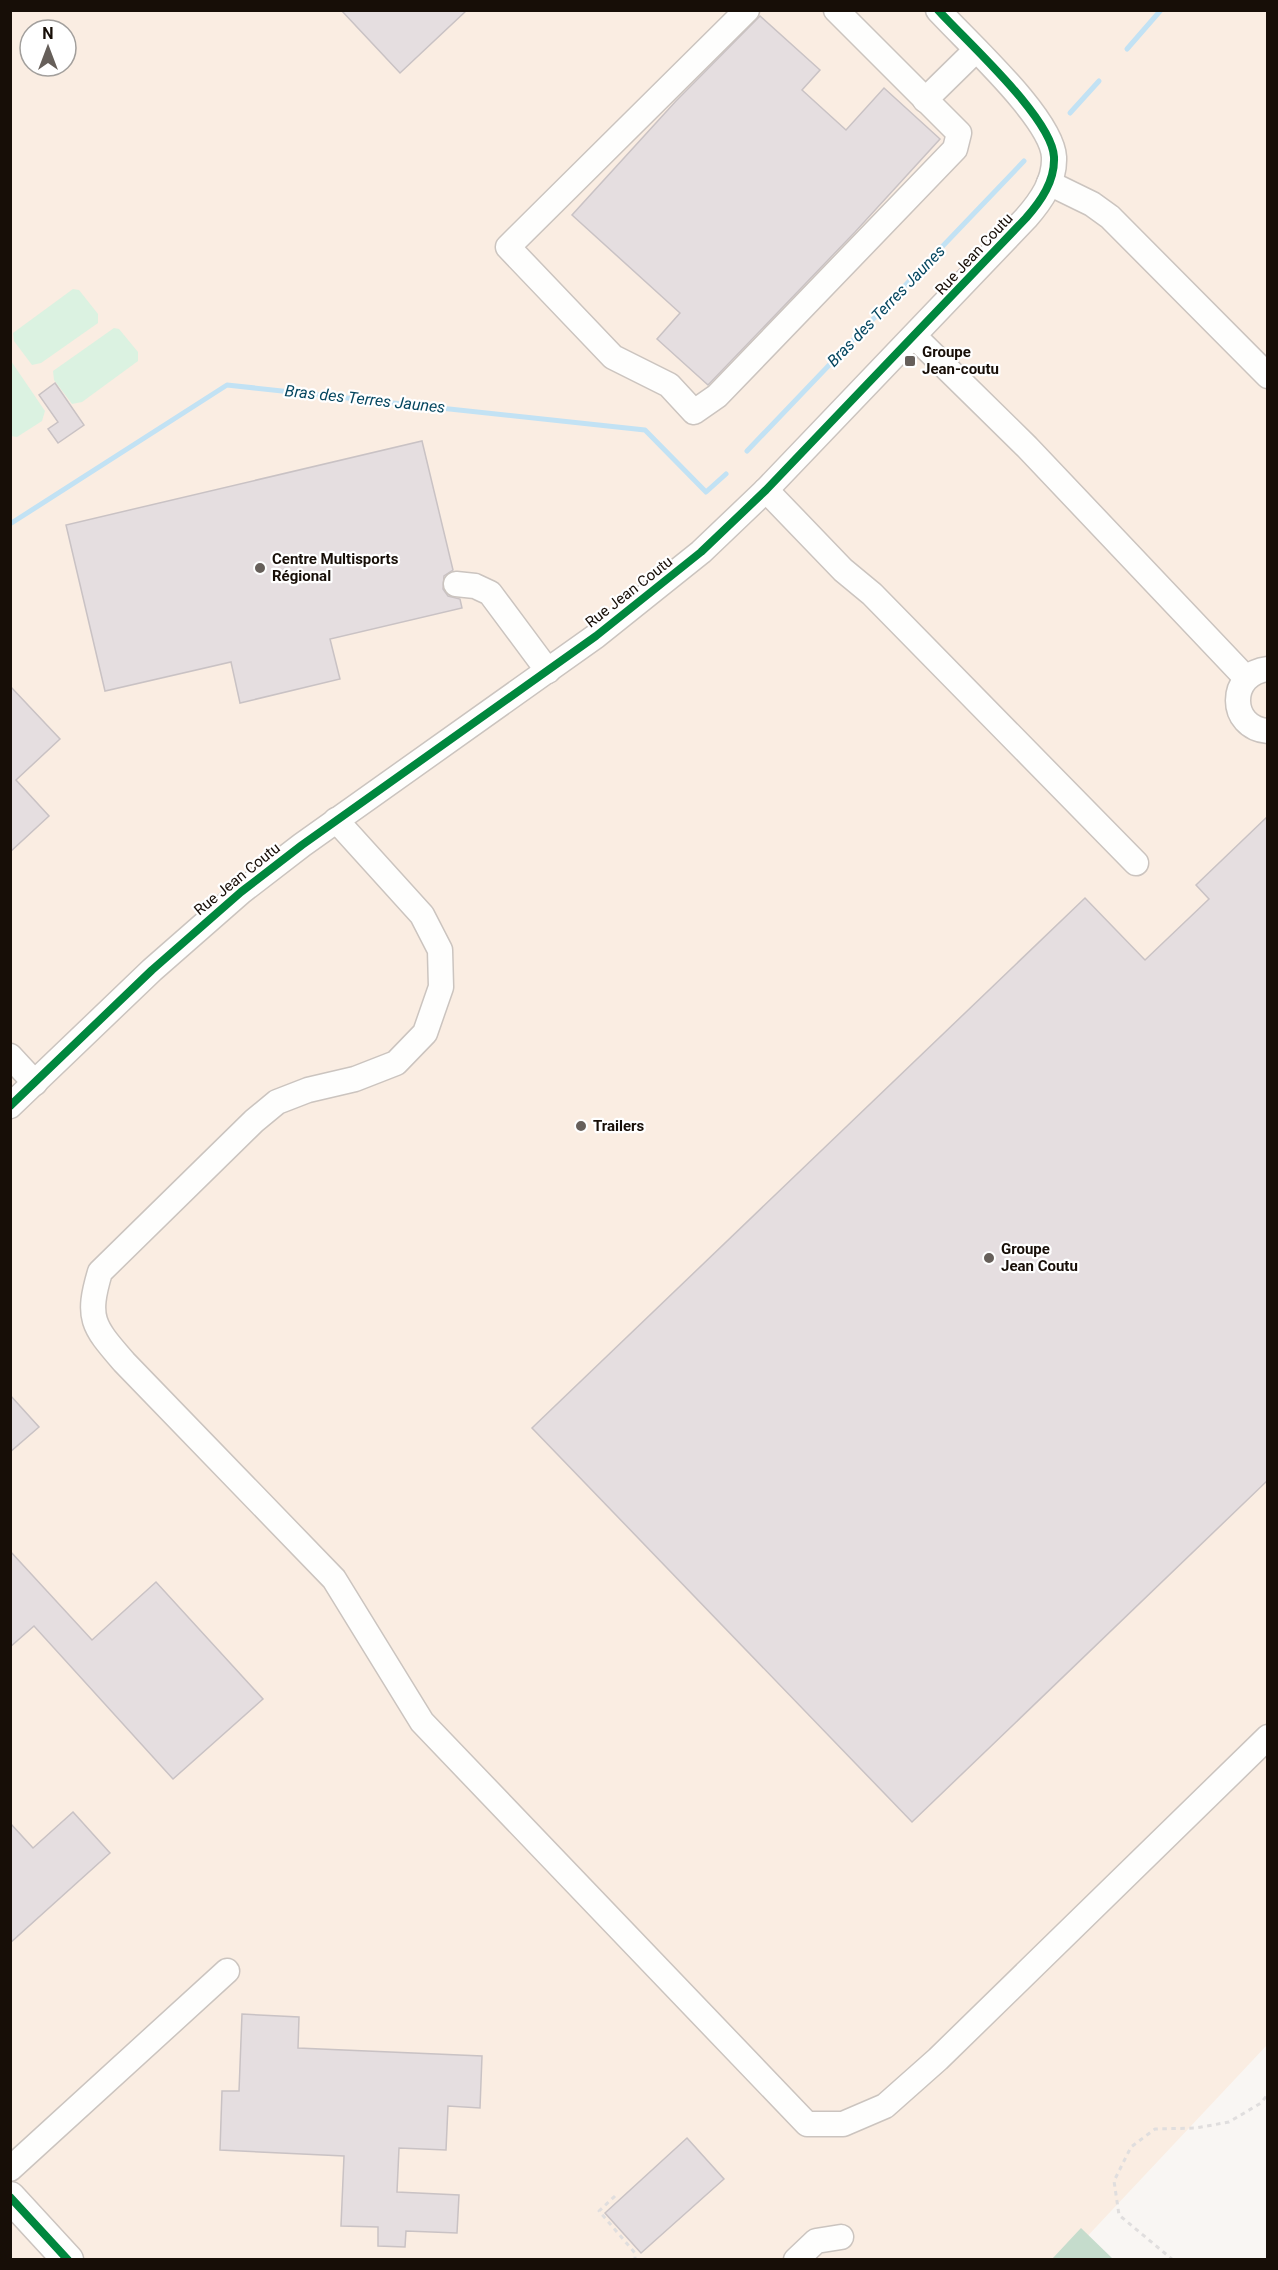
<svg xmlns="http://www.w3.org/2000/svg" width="1278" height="2270" viewBox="0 0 1278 2270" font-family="Roboto,sans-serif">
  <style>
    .built { fill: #faede2; fill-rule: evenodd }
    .green { fill: #dbf2e1 }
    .forest { fill: #c5dccc }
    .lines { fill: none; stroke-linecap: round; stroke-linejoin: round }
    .stream { stroke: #c2e2f4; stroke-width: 5 }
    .building { fill: #e5dee0; stroke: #c9c2c4; stroke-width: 1.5 }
    .minor-casing { stroke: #cbc4bf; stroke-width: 27 }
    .major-casing { stroke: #cbc4bf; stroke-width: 33 }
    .path { stroke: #e0dede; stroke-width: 3; stroke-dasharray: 4.5 4.5; stroke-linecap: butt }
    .minor { stroke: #fefefd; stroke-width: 24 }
    .major { stroke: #fefefd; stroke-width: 30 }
    .cycleway-casing { stroke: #fff; stroke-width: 11 }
    .cycleway { stroke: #00873e; stroke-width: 8 }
    .poi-dot { fill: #665f5a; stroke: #fff; stroke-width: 2 }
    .labels { text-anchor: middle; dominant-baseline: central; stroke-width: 4.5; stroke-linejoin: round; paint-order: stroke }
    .street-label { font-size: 15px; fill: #170e07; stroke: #fff }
    .poi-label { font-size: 15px; font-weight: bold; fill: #170e07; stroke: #fff; text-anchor: start }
    .water-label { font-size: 16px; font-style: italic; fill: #064760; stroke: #fff }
  </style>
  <rect width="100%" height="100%" fill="#f9f6f3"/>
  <path class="built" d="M11,11H1267V2045L1066,2259L11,2260ZM30,30H66V66H30Z"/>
  <g class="green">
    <path d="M73,289L79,290L98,314V323L41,363L32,365L14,341L13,333Z"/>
    <path d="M114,328L119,329L138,352V361L82,402L72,404L54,380L53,371Z"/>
    <path d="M11,361L45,411L42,421L17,437L11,436Z"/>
  </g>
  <path class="forest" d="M1081,2228L1113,2259H1052Z"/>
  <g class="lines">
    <g class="stream">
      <path d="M1127,49L1161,10"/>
      <path d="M1070,113L1099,81"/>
      <path d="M747,451L1024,161"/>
      <path d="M10,524L227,385L645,430L706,492L726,474"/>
    </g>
  </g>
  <g class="building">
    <path d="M341,10H467L400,73Z"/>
    <path d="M760,16L820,70L802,90L846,130L884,88L940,139L855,232L708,385L657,339L680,313L572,215L676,101Z"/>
    <path d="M55,383L84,425L58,443L48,429L58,422L39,395Z"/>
    <path d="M422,441L453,570L444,576L443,589L448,596L460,599L462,608L330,639L340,679L240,703L231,662L105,691L66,525Z"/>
    <path d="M10,686L60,739L16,780L49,816L10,852Z"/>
    <path d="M1268,816V1480L912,1822L532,1428L1085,898L1145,960L1209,899L1196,885Z"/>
    <path d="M10,1395L39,1427L10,1452Z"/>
    <path d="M10,1551L92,1640L156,1582L263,1699L173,1779L34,1626L10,1647Z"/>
    <path d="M73,1812L110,1853L10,1943V1823L33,1848Z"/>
    <path d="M242,2014L299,2017L298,2048L482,2056L480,2108L448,2106L446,2150L399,2148L397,2192L459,2195L457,2233L406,2231L405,2247L378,2246V2227L341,2226L344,2156L220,2150L222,2091H239Z"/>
    <path d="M687,2138L724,2179L641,2253L605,2213Z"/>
  </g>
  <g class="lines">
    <defs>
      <g id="minor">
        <path d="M747,10L508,247L613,357L669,385L694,412L717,396L955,149L959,133L836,10"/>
        <path d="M925,100L976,50"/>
        <path d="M1049,183L1092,204L1110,217L1268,376"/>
        <path d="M914,336L1027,447L1246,678"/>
        <path d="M766,490L843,570L872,594L1136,863"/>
        <path d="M456,584L475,586L490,593L548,671"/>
        <path d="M1268,669C1228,673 1228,728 1268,731"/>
        <path d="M336,820L422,915L440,950L441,987L425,1033L396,1063L355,1079L308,1090L277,1102L254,1121L100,1272C86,1319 93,1326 124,1362L334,1579L422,1722L807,2124H843L885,2106L938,2059L1268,1737"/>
        <path d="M10,1056L35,1083"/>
        <path d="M10,1106L152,970L241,892L302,845L596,636L701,552L766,490L1026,218C1041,201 1055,181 1054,157C1052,118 966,41 938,10"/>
        <path d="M10,2169L227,1971"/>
        <path d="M796,2260L816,2241L841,2237"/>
      </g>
      <path id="major" d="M10,2197L68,2260"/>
    </defs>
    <use href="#minor" class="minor-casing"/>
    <use href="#major" class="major-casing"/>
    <g class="path">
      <path d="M615,2196L599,2211L635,2253V2260"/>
      <path d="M1173,2260L1119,2215L1114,2181L1131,2147L1155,2129L1196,2128L1229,2122L1261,2103L1268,2094"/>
    </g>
    <use href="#minor" class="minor"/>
    <use href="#major" class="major"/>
    <defs>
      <g id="cycleway">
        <path d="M10,1106L152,970L241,892L302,845L596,636L701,552L766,490L1026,218C1041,201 1055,181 1054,157C1052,118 966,41 938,10"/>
        <path d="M10,2197L68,2260"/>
      </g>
    </defs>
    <use href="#cycleway" class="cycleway-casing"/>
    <use href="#cycleway" class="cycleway"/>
  </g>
  <g class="poi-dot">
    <rect x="904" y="355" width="12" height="12" rx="3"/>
    <circle cx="260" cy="568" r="6"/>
    <circle cx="581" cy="1126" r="6"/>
    <circle cx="989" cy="1258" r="6"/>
  </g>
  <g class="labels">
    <g class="street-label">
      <text transform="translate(974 254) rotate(-47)">Rue Jean Coutu</text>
      <text transform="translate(629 592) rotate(-38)">Rue Jean Coutu</text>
      <text transform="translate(237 879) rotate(-39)">Rue Jean Coutu</text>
    </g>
    <g class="poi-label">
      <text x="922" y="352">Groupe<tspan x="922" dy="17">Jean-coutu</tspan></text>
      <text x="272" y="559">Centre Multisports<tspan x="272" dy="17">Régional</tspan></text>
      <text x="593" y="1126">Trailers</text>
      <text x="1001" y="1249">Groupe<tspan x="1001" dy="17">Jean Coutu</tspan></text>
    </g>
    <g class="water-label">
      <text transform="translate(886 306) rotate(-46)">Bras des Terres Jaunes</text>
      <text transform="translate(365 399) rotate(6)">Bras des Terres Jaunes</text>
    </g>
  </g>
  <rect width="1278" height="2270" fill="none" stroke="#170e07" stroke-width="24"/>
  <g transform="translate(48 48)"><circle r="28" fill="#ffffff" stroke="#a29f9c" stroke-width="1.5"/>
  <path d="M0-4.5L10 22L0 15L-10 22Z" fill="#665f5a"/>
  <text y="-9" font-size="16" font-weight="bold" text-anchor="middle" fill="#170e07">N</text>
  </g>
</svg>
